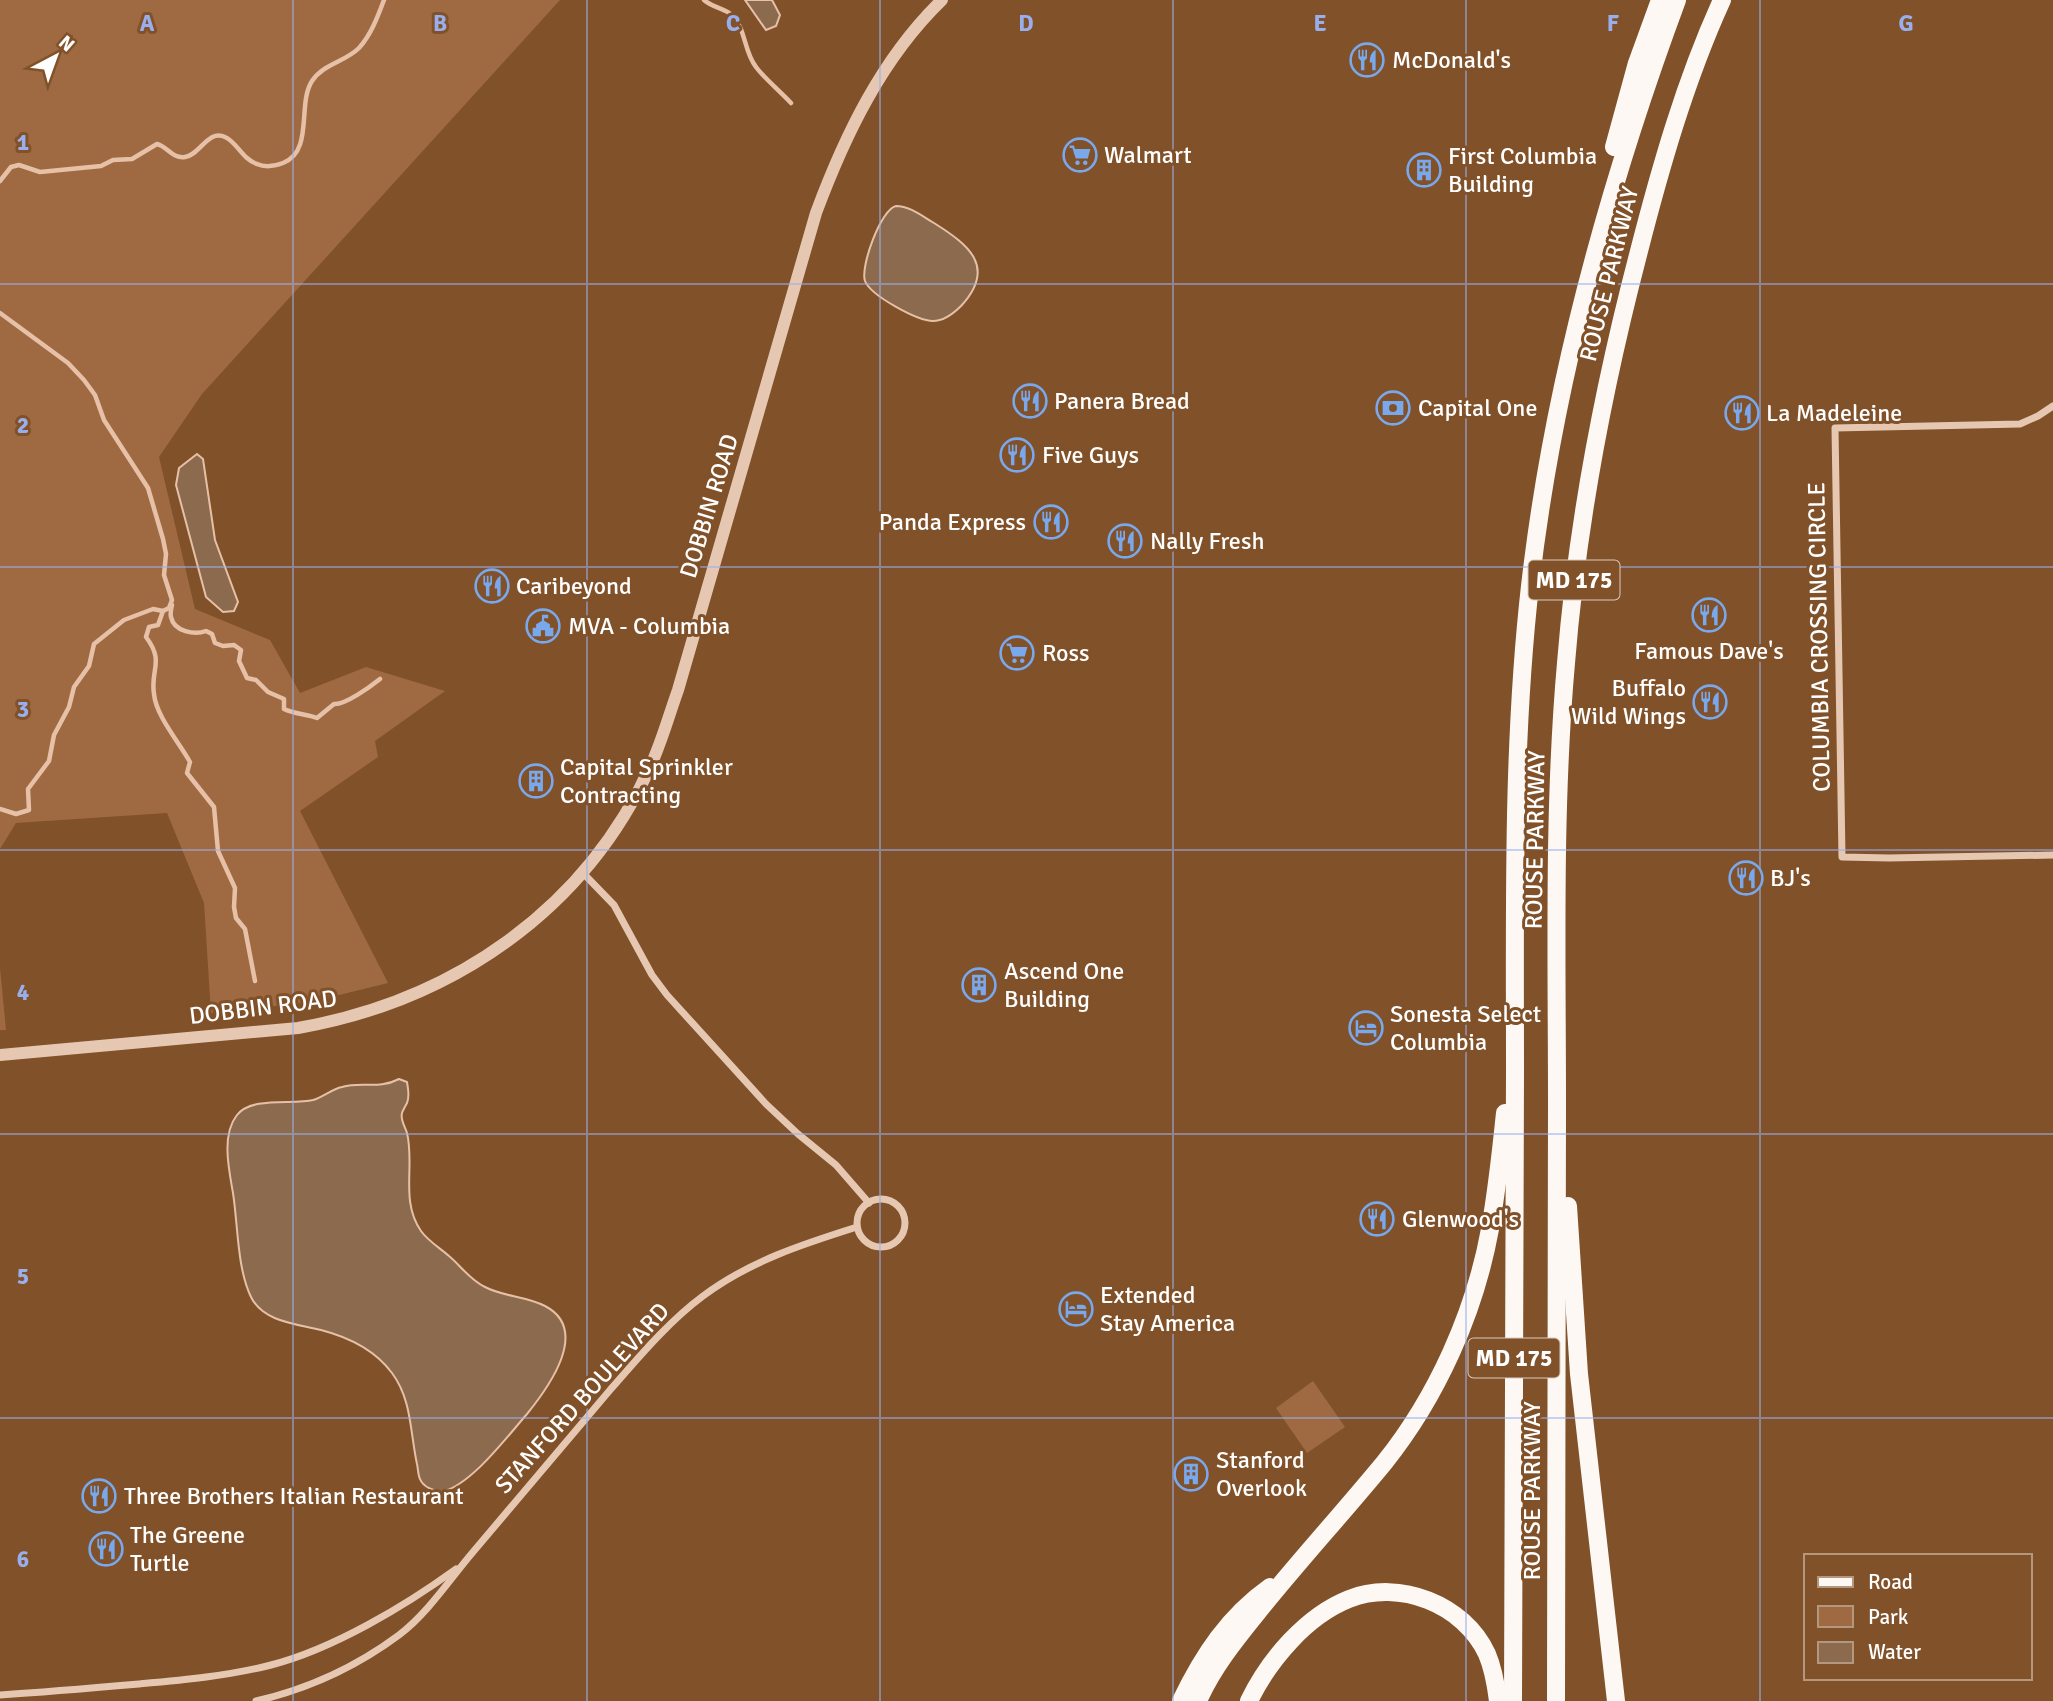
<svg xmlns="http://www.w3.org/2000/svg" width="2053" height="1701" viewBox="0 0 2053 1701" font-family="Signika,sans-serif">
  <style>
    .green { fill: #9f6a41 }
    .water { fill: #8c6a4d; stroke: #e6c1a7; stroke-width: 2 }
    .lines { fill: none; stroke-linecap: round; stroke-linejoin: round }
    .stream { stroke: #e6c1a7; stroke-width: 4.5 }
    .minor { stroke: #e6c8b2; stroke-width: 7 }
    .tertiary { stroke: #e6c8b2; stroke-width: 12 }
    .primary { stroke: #fdf8f3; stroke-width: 18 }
    .grid { fill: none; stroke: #99afed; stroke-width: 2; stroke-opacity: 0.55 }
    .labels { text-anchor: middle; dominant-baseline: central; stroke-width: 6; stroke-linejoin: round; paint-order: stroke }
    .shield { fill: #815129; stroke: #d9cbbf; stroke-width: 2 }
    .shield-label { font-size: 23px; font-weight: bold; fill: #fff }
    .poi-label { font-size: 24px; fill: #fff; stroke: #815129; text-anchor: start }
    .street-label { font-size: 24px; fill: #fff; stroke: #815129 }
    .grid-label { font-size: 23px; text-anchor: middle; font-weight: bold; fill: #99afed; stroke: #815129; stroke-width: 6; stroke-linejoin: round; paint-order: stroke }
  </style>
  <rect width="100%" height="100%" fill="#815129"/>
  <g class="green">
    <path d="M0,0H560L202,394L159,457L195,609L270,640L300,693L366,667L445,691L375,741L378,757L300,811L388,983L311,1002L211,1013L204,903L167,813L16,823L0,849Z"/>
    <path d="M0,968L6,1030H0Z"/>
    <path d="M1313,1381L1345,1427L1307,1453L1276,1408Z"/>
  </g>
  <g class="water">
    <path d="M745,0H772L780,15L776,26L766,30Z"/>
    <path d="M896,206C910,206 922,216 934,223C969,245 997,267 961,306C953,314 944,321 933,321C918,321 871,296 865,281C860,267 881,209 896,206Z"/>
    <path d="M197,454L203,459L215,540L238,602L234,611L223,612L206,597L176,485L179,468Z"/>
    <path d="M399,1079L407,1082C408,1089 410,1096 407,1103C406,1105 403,1110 402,1113C400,1120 405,1126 407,1133C415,1165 400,1201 421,1231C428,1241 440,1248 449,1256C461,1266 470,1280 485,1287C504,1297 526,1296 545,1306C591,1330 548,1388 527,1414C506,1438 472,1484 442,1492C434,1491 423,1487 420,1479C418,1475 418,1468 417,1464C410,1432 412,1400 392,1373C375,1350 348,1337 321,1330C297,1324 263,1322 251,1297C237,1268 238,1225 233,1193C229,1170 221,1135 237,1115C252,1096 293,1105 313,1100C323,1097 332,1089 342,1087C363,1081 378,1090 399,1079Z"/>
  </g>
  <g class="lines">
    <g class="stream">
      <path d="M704,0C713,8 725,8 733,16C746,30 744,52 756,67C764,78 781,92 791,103"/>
      <path d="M0,181L11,167L19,165L40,172L101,166L113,160L132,159L157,144C167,146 172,159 185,157C200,155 208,129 225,137C237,142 242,159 257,164C266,168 275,166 283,163C314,151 297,104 312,81C323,64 345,62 359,48C371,35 378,16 384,0"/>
      <path d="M0,313L68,363L84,380L95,395L104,420L148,488L163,539L166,554L164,575L172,600L169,608L163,611L158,625L149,627L146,637C165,662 150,669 154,694C156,716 179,742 190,762L187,773L214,807L218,851L235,888L234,907L236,918L245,929L255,981"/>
      <path d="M172,605C171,609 170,613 171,617C174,632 195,635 206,631L212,634L215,643L223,646L234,645L241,650L239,661L247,678L256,680L268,692L284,699V709C294,714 306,714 317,718L334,704C345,705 370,687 380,679"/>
      <path d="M0,809L16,814L29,810L28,789L49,761L54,735L69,707L74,687L89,666L94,644L124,620L153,609L163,611"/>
    </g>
    <g class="minor">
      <path d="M2053,406L2038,416L2020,424L1835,428L1842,857L1889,858L2053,855"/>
      <path d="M582,872L614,905L652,975L667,995L766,1104L798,1134L836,1165L869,1203"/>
      <circle cx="881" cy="1223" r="24"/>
      <path d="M0,1695C46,1692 93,1688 139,1684C183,1680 228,1676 271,1665C333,1649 405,1606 456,1569"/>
      <path d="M256,1701C308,1689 356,1667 399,1635C428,1613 450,1579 473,1552C519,1498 565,1444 610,1390C639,1357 668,1322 703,1296C750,1261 803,1244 857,1227"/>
    </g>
    <path class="tertiary" d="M0,1055L298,1028C452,1001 585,911 651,765C662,741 669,715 678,690L816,213C845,135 882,58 942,0"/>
    <g class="primary">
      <path d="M1614,147L1637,63L1660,0"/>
      <path d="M1568,1206L1579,1374L1616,1701"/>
      <path d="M1181,1701C1203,1655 1229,1616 1270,1587"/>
      <path d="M1198,1701C1212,1669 1235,1640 1257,1613C1298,1562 1342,1514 1384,1463C1437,1397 1475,1312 1490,1229C1497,1190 1501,1152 1505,1113"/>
      <path d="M1249,1701C1269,1660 1306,1616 1349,1599C1399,1579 1464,1604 1487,1654C1493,1668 1496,1685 1498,1701"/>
      <path d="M1513,1701C1514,1491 1514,1280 1515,1070C1515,908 1512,746 1530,586C1553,385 1607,189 1677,0"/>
      <path d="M1556,1701C1557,1502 1557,1303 1557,1104C1557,957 1553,809 1566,663C1577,525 1603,389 1638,255C1660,169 1685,81 1722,0"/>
    </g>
  </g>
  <path class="grid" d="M293,0V1701M587,0V1701M880,0V1701M1173,0V1701M1466,0V1701M1760,0V1701M0,284H2053M0,567H2053M0,850H2053M0,1134H2053M0,1418H2053"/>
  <defs>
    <symbol id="restaurant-ring" viewBox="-11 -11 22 22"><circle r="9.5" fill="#815129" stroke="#79a8ec" stroke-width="1.5"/><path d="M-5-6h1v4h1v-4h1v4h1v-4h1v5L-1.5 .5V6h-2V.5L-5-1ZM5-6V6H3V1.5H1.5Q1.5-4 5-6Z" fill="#79a8ec"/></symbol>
    <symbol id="supermarket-ring" viewBox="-11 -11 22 22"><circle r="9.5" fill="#815129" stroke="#79a8ec" stroke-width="1.5"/><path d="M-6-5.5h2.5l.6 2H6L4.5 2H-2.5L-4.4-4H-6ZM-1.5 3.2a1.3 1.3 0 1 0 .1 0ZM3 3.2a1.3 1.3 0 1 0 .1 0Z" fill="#79a8ec"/></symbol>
    <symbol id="building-ring" viewBox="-11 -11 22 22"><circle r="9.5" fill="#815129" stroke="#79a8ec" stroke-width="1.5"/><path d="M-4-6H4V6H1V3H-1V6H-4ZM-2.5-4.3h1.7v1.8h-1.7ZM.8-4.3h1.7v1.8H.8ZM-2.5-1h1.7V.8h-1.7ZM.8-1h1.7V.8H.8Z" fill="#79a8ec"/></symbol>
    <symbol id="bank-ring" viewBox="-11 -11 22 22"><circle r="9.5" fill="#815129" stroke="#79a8ec" stroke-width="1.5"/><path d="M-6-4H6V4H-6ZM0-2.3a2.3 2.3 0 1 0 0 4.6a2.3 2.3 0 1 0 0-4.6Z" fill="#79a8ec"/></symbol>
    <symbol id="civic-ring" viewBox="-11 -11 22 22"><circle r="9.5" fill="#815129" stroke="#79a8ec" stroke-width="1.5"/><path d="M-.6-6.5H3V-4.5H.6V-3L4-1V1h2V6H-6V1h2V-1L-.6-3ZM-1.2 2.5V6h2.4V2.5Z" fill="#79a8ec"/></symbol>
    <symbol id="hotel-ring" viewBox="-11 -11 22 22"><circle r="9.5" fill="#815129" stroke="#79a8ec" stroke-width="1.5"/><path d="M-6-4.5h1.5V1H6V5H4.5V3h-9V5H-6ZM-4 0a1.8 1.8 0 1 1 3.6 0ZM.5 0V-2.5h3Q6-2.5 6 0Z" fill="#79a8ec"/></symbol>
  </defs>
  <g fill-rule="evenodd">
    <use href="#restaurant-ring" x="1348" y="41" width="38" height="38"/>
    <use href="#supermarket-ring" x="1061" y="136" width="38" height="38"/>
    <use href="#building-ring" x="1405" y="151" width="38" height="38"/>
    <use href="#restaurant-ring" x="1011" y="382" width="38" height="38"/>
    <use href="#bank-ring" x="1374" y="389" width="38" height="38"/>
    <use href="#restaurant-ring" x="1723" y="394" width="38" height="38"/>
    <use href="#restaurant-ring" x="998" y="436" width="38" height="38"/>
    <use href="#restaurant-ring" x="1032" y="503" width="38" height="38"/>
    <use href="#restaurant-ring" x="1106" y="522" width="38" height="38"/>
    <use href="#restaurant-ring" x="473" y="567" width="38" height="38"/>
    <use href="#restaurant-ring" x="1690" y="596" width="38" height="38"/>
    <use href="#civic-ring" x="524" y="607" width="38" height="38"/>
    <use href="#supermarket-ring" x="998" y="634" width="38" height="38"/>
    <use href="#restaurant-ring" x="1691" y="683" width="38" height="38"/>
    <use href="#building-ring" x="517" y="762" width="38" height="38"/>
    <use href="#restaurant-ring" x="1727" y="859" width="38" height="38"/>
    <use href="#building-ring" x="960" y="966" width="38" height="38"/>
    <use href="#hotel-ring" x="1347" y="1009" width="38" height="38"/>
    <use href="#restaurant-ring" x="1358" y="1200" width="38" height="38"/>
    <use href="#hotel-ring" x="1057" y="1290" width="38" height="38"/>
    <use href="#building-ring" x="1172" y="1455" width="38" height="38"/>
    <use href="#restaurant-ring" x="80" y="1477" width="38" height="38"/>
    <use href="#restaurant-ring" x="87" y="1530" width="38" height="38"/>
  </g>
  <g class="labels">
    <g class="shield">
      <rect x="1528.5" y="560.5" width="91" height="39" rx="5"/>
      <rect x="1468.5" y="1338.5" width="91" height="39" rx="5"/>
    </g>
    <g class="shield-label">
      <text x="1574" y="580">MD 175</text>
      <text x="1514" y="1358">MD 175</text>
    </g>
    <g class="poi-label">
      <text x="1392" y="60">McDonald's</text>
      <text x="1104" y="155">Walmart</text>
      <text x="1448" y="156">First Columbia<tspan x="1448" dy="28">Building</tspan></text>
      <text x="1054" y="401">Panera Bread</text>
      <text x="1418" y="408">Capital One</text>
      <text x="1766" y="413">La Madeleine</text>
      <text x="1042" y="455">Five Guys</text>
      <text x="1026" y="522" text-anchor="end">Panda Express</text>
      <text x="1150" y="541">Nally Fresh</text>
      <text x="516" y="586">Caribeyond</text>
      <text x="568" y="626">MVA - Columbia</text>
      <text x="1709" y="651" text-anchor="middle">Famous Dave's</text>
      <text x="1042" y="653">Ross</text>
      <text x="1686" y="688" text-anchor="end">Buffalo<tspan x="1686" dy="28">Wild Wings</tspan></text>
      <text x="560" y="767">Capital Sprinkler<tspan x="560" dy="28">Contracting</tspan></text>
      <text x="1770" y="878">BJ's</text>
      <text x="1004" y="971">Ascend One<tspan x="1004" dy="28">Building</tspan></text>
      <text x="1390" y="1014">Sonesta Select<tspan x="1390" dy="28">Columbia</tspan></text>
      <text x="1402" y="1219">Glenwood's</text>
      <text x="1100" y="1295">Extended<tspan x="1100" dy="28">Stay America</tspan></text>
      <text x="1216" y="1460">Stanford<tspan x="1216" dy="28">Overlook</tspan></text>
      <text x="124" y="1496">Three Brothers Italian Restaurant</text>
      <text x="130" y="1535">The Greene<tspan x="130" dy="28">Turtle</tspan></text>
    </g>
    <g class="street-label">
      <text transform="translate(1609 274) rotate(-76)">ROUSE PARKWAY</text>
      <text transform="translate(709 506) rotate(-73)">DOBBIN ROAD</text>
      <text transform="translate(1819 637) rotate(-91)">COLUMBIA CROSSING CIRCLE</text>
      <text transform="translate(1535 840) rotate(-89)">ROUSE PARKWAY</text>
      <text transform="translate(263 1007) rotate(-7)">DOBBIN ROAD</text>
      <text transform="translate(582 1398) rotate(-48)">STANFORD BOULEVARD</text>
      <text transform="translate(1532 1491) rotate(-90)">ROUSE PARKWAY</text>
    </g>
  </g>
  <g class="grid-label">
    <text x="147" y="31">A</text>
    <text x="440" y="31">B</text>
    <text x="733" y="31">C</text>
    <text x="1026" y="31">D</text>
    <text x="1320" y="31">E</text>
    <text x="1613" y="31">F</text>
    <text x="1906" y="31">G</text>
    <text x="23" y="150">1</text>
    <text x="23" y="433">2</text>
    <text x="23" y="717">3</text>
    <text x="23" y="1000">4</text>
    <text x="23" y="1284">5</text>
    <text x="23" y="1567">6</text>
  </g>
  <rect x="1804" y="1554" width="228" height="126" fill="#815129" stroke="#b3977f" stroke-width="2"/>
  <rect x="1818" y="1577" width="35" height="10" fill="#fdf8f3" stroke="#b3977f" stroke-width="2"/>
  <text x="1868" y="1589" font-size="21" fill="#ffffff">Road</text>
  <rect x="1818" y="1606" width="35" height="21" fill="#9f6a41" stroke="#b3977f" stroke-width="2"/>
  <text x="1868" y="1624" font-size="21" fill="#ffffff">Park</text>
  <rect x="1818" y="1642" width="35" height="21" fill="#8c6a4d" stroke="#b3977f" stroke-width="2"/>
  <text x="1868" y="1659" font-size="21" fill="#ffffff">Water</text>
  <g transform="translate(56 56) rotate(41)" stroke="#815129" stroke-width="5" paint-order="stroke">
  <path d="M0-5L12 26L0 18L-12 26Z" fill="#ffffff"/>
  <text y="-10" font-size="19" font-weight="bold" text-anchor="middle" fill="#ffffff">N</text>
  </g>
</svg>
